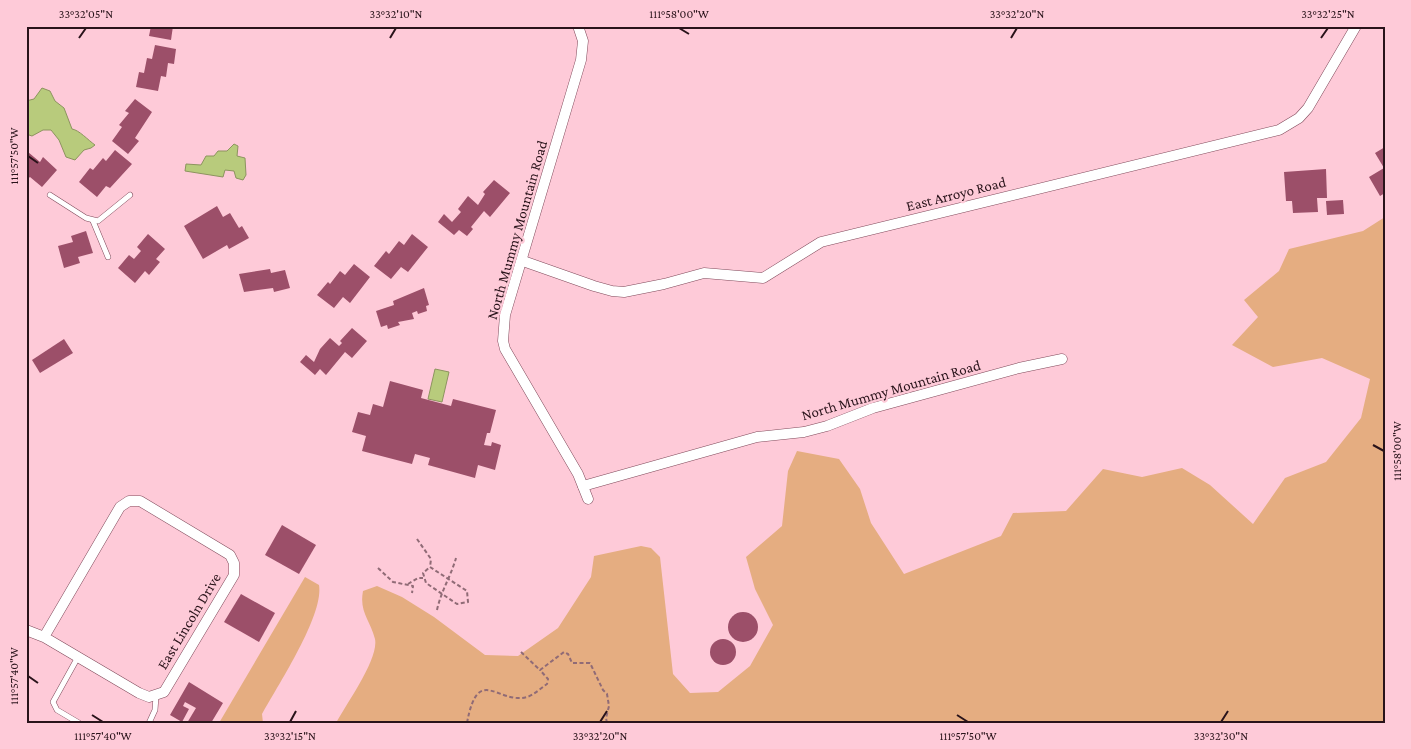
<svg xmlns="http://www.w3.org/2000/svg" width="1411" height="749" viewBox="0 0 1411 749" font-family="'Crimson Pro',serif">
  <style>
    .green { fill: #e5ad81 }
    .water { fill: #b8cb7c; stroke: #8d945f }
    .building { fill: #9c4f69 }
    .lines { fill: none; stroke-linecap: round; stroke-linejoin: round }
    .lane-casing { stroke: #804a5b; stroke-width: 6 }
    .street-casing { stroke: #804a5b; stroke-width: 11 }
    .path { stroke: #906b76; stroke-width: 2; stroke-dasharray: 4 2.5; stroke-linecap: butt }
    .lane { stroke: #fff; stroke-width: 5 }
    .street { stroke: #fff; stroke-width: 10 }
    .ticks { fill: none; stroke: #29131a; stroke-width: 2 }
    .labels { text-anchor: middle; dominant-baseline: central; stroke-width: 4.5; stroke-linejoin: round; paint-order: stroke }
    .street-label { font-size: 15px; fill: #29131a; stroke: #fecad8 }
    .neatline { fill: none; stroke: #29131a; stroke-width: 2 }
    .ticks-label { font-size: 12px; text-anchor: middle; fill: #29131a }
  </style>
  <rect width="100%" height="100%" fill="#fecad8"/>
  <g class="green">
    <path d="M1385,217V723H336C346,704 379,659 375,639C370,620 359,612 363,591L377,586L402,597L434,617L485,655L518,656L558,628L591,577L594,556L641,546L651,548L660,557L673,674L690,693L718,692L750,666L773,625L755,589L746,557L782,526L788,471L797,451L839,459L860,489L871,523L904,574L1001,536L1013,513L1066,511L1103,469L1142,477L1182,468L1210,485L1253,524L1285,478L1326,462L1361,418L1370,379L1322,358L1273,367L1232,345L1258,317L1244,300L1279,271L1289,249L1363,231Z"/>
    <path d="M305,577L319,585C324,615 278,685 262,714L263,723H219Z"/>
  </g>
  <g class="water">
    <path d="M42,88L50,91L55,101L64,108L72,129C79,130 88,140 95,145L91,148L84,150L75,160L66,157L59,140L51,130H43L32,136L26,134V101L34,99Z"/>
    <path d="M234,144L238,146L237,156L245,158L246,175L243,180L236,178L234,171L225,170L223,177L185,171L186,164L201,165L206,156H214L218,151H227Z"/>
    <path d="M435,369L449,372L442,402L428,399Z"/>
  </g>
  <g class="building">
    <path d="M151,26H173L171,40L149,36Z"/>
    <path d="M155,45L176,49L174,64L168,63L166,77L161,76L158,91L136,87L139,72L144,73L147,58L152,59Z"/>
    <path d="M135,99L152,112L135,138L139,141L128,154L112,141L122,127L119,125L129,113L125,111Z"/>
    <path d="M1385,147V193L1380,196L1369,177L1384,168L1375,153Z"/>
    <path d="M115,150L132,164L110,188L106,186L97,197L79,182L90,168L93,170L103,158L106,161Z"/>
    <path d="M28,152L40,162L43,157L57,170L42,187L30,177L26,180V154Z"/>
    <path d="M1326,169L1327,198H1317L1318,212L1293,213L1292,201H1286L1284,172Z"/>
    <path d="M494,180L510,193L490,217L484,211L471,227L473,229L467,236L459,230L454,235L438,222L444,214L452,222L461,212L458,209L468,196L478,205L485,194L483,192Z"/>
    <path d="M1343,200L1344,214L1327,215L1326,201Z"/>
    <path d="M217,206L223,217L230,213L239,228L242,226L249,238L229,249L227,245L203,259L184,226Z"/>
    <path d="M86,231L93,253L78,257L80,263L64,268L58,246L73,242L71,236Z"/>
    <path d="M148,234L165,249L156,259L160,262L149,275L145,271L135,283L118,268L129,255L134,259L141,251L137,247Z"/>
    <path d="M412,234L428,247L408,272L401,267L391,279L374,266L386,251L389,254L399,241L404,245Z"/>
    <path d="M354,264L370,277L350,303L343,297L334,308L317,295L328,282L330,284L340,271L345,275Z"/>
    <path d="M270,269L271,273L285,270L290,288L274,292L273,288L244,292L239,274Z"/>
    <path d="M424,288L429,305L426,306L427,311L418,314L417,311L412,313L414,319L398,322L400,325L388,329L387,325L381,327L376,311L394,305L393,301Z"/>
    <path d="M352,328L367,341L352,358L345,352L326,375L320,369L315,375L300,362L306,355L314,362L320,349L330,338L339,346L342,343L340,341Z"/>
    <path d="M64,339L73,353L40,373L32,360Z"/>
    <path d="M390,381L423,390L421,398L451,406L453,399L496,410L490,433H487L484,445L491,446L492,442L501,445L495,470L478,465L475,478L428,465L430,458L415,454L412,464L362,451L366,436L352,432L358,412L370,415L373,404L383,407Z"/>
    <path d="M282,525L316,545L299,574L265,555Z"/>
    <path d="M241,594L275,613L259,642L224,622Z"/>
    <circle cx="743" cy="627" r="15"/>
    <circle cx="723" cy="652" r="13"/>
    <path d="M189,682L223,703L211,723H187L196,708L185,702L183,706L189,709L182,722L170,715Z"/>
  </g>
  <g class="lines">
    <defs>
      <g id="lane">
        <path d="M50,195L86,218L98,221L130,195"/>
        <path d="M93,221L108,257"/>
        <path d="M78,657L53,702L57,710L79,723"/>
        <path d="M149,723L155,710L156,696"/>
      </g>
      <g id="street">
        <path d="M578,26L583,41L581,60L505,315L503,341L505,349L578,474L588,499"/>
        <path d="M523,261L594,286L612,291L624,292L664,284L704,273L763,278L821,242L1279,130L1299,118L1308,108L1356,26"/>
        <path d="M583,486L757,437L804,432L827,426L873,408L1019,368L1062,359"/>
        <path d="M26,630L44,637L139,693L149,697L164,692L234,575V563L230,555L140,501H129L120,507L44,637"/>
      </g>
    </defs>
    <use href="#lane" class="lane-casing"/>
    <use href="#street" class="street-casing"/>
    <g class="path">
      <path d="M417,539L431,559L430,567"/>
      <path d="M430,567L467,591L468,602L457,604L426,583L423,573Z"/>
      <path d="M378,568L393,582L413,586L412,593"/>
      <path d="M408,584L418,578H423"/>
      <path d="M437,610C441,591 451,576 456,558"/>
      <path d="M521,652L540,670L564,652L568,654L572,663H590L603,690L607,694L609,706L606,718L607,723"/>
      <path d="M467,723C478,663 498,705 527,697C534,695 541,688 547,684L548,679L540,670"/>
    </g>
    <use href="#lane" class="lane"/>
    <use href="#street" class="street"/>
  </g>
  <path class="ticks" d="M679,28L689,34M79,38L86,28M390,38L396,28M1011,38L1017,28M1321,38L1328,28M28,156L38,163M1373,445L1384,451M28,676L38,683M92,715L103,722M957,715L968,722M290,722L296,711M600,722L607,711M1221,722L1228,711"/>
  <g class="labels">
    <g class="street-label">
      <text transform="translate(956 194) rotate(-14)">East Arroyo Road</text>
      <text transform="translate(517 230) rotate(-74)">North Mummy Mountain Road</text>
      <text transform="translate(891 390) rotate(-16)">North Mummy Mountain Road</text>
      <text transform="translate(189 621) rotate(-59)">East Lincoln Drive</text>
    </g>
  </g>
  <rect width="1411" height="749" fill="none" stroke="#fecad8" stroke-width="55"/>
  <rect x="28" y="28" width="1356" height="694" class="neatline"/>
  <g class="ticks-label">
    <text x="86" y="18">33°32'05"N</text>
    <text x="396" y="18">33°32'10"N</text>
    <text x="679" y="18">111°58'00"W</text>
    <text x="1017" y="18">33°32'20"N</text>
    <text x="1328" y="18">33°32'25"N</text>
    <text transform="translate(14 156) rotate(-90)" y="4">111°57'50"W</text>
    <text transform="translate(1397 451) rotate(-90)" y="4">111°58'00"W</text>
    <text transform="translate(14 676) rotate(-90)" y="4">111°57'40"W</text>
    <text x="103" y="740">111°57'40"W</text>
    <text x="290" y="740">33°32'15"N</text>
    <text x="600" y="740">33°32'20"N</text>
    <text x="968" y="740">111°57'50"W</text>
    <text x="1221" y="740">33°32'30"N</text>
  </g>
</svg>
